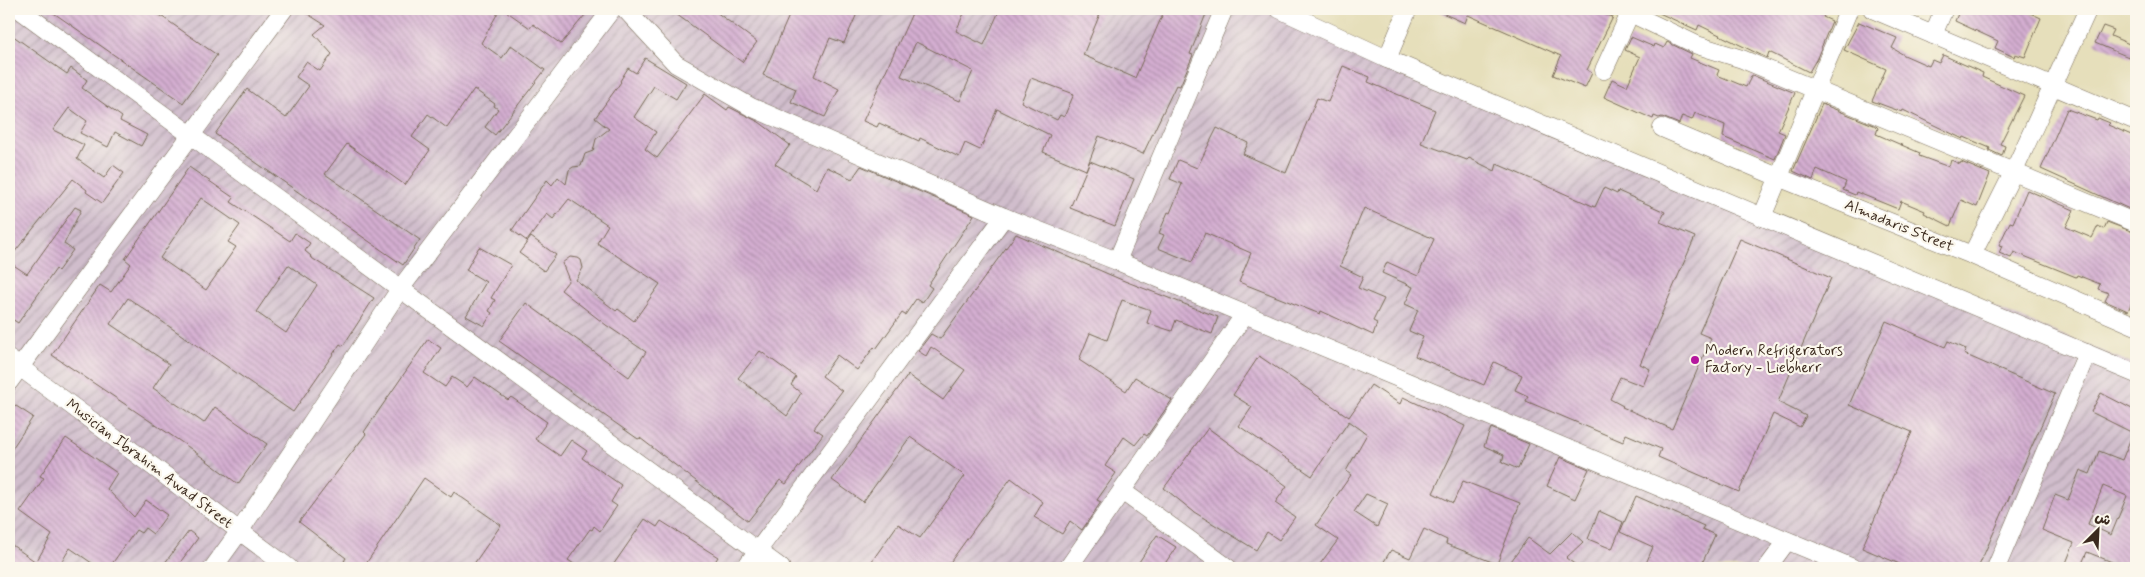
<svg xmlns="http://www.w3.org/2000/svg" width="2145" height="577" viewBox="0 0 2145 577" font-family="Mynerve,'Playpen Sans Arabic',sans-serif">
  <style>
    .industrial { fill: url(#industrial-furrows) }
    .building { fill: url(#building-back-hatch); fill-rule: evenodd }
    .lines { fill: none; stroke-linecap: round; stroke-linejoin: round }
    .minor-casing { stroke: #776955; stroke-width: 19 }
    .minor { stroke: #fff; stroke-width: 18 }
    .poi-dot { fill: #b5179e; stroke: #fbf7ec; stroke-width: 2 }
    .labels { text-anchor: middle; dominant-baseline: central; stroke-width: 4.5; stroke-linejoin: round; paint-order: stroke }
    .street-label { font-size: 15px; fill: #3b2a1e; stroke: #fbf7ec }
    .poi-label { font-size: 15px; fill: #3b2a1e; stroke: #fbf7ec; text-anchor: start }
  </style>
  <defs>
    <pattern id="industrial-furrows" width="10" height="10" patternUnits="userSpaceOnUse" patternTransform="scale(1.25)"><rect width="10" height="10" fill="#d0bdcc"/><path d="M-1 1l2-2M0 10L10 0M9 11l2-2" fill="none" stroke="#aa9aa5"/></pattern>
    <pattern id="building-back-hatch" width="6" height="6" patternUnits="userSpaceOnUse" patternTransform="scale(1.25)"><rect width="6" height="6" fill="#d4aed1"/><path d="M-1 5l2 2M0 0l6 6M5-1l2 2" fill="none" stroke="#ad8ea9"/></pattern>
  </defs>
  <rect width="100%" height="100%" fill="#fbf7ec"/>
  <filter id="ink" filterUnits="userSpaceOnUse"><feTurbulence type="fractalNoise" baseFrequency=".02" numOctaves="2"/><feDisplacementMap in="SourceGraphic" scale="10" xChannelSelector="R" yChannelSelector="G"/><feConvolveMatrix kernelMatrix="1 2 1 2 8 2 1 2 1" color-interpolation-filters="sRGB"/></filter>
  <filter id="wash" filterUnits="userSpaceOnUse"><feTurbulence type="fractalNoise" baseFrequency=".0096" numOctaves="4" result="noise"/><feDisplacementMap in="SourceGraphic" scale="20" xChannelSelector="R" yChannelSelector="G"/><feGaussianBlur stdDeviation="1.12" result="paint"/><feColorMatrix in="noise" values="0 0 0 0 0 0 0 0 0 0 0 0 0 0 0 0 0 1.4 0 .05"/><feComposite in="paint" operator="in"/></filter>
  <g filter="url(#wash)">
    <rect width="100%" height="100%" fill="#e6dfbb"/>
    <path class="industrial" d="M9,9H1262L2136,365V568H9Z"/>
    <g id="blocks">
      <g class="building">
        <path d="M48,9H151L217,55L183,103Z"/>
        <path d="M300,9H500L481,43L502,58L511,45L545,70L495,135L485,127L498,109L494,106L495,104L474,89L447,128L428,114L412,137L430,150L405,185L347,144L325,174L420,240L403,265L215,134L247,89L286,118L309,86L296,77L306,62L320,71L332,54L314,34L325,25Z"/>
        <path d="M503,9H590L561,44L533,24L530,28Z"/>
        <path d="M669,9H712L757,42L742,62Z"/>
        <path d="M792,9H859L844,43L830,38L814,76L839,89L825,117L791,102L796,89L763,75Z"/>
        <path d="M914,9H966L956,31L984,45L1000,9H1102L1083,55L1135,78L1165,9H1193L1206,14L1190,54L1193,55L1180,86L1176,85L1143,154L1099,136L1086,170L1043,152L1050,135L997,109L980,150L965,143L959,157L920,138L919,141L879,123L877,127L863,121ZM916,42L973,71L960,101L901,76ZM1031,78L1074,94L1064,117L1060,115L1057,120L1021,102Z"/>
        <path d="M1433,9H1607L1604,14L1613,17L1587,70L1592,73L1585,88L1553,75L1561,56L1468,15L1465,23Z"/>
        <path d="M1650,9H1827L1823,17L1832,21L1817,58L1809,72L1769,52L1767,58L1699,25L1697,30Z"/>
        <path d="M1960,9H2029L2028,12L2041,18L2025,57L2015,54L2014,57L1995,48L1998,41L1955,21Z"/>
        <path d="M1859,22L1897,38L1892,48L1904,55L1929,66L1932,60L1939,63L1943,55L1983,73L1982,77L2024,96L2000,144L2005,146L2002,156L1989,150L1990,148L1964,137L1963,139L1903,110L1902,112L1872,101L1886,69L1844,50Z"/>
        <path d="M2103,26L2114,30L2111,36L2136,47L2131,58L2095,43Z"/>
        <path d="M9,33L67,74L71,68L87,80L82,88L122,117L120,121L147,135L141,146L115,132L108,147L80,133L87,121L69,108L53,130L84,145L77,159L104,178L113,165L124,173L102,203L86,192L87,190L73,179L9,259Z"/>
        <path d="M1631,37L1654,47L1655,44L1664,48L1667,42L1692,54L1690,58L1719,70L1717,75L1746,87L1752,75L1795,93L1778,131L1785,134L1775,159L1723,137L1725,125L1695,113L1692,120L1682,116L1679,124L1662,117L1659,118L1654,116L1653,119L1604,97L1612,79L1627,86L1635,68L1640,57L1625,50Z"/>
        <path d="M645,58L686,83L676,99L654,86L634,117L656,132L645,149L657,158L705,94L727,110L729,107L759,122L790,145L775,164L816,189L827,167L852,179L861,166L974,215L928,285L932,288L922,303L916,299L905,315L902,313L876,349L874,347L857,370L837,355L822,376L842,391L814,428L823,434L786,484L780,480L748,521L640,438L638,439L499,341L526,303L629,377L646,352L606,325L561,290L569,280L562,263L570,257L578,258L581,260L583,268L576,280L616,311L618,309L634,321L660,284L597,243L608,225L569,199L553,219L547,214L527,241L512,230L547,180L552,185L558,177L566,184L569,170L573,167L581,166L585,154L593,151L596,139L609,129L595,118L621,82L620,81L628,68L636,73ZM760,351L796,377L791,385L801,393L787,416L738,378Z"/>
        <path d="M1343,66L1370,77L1368,82L1435,110L1421,143L1467,160L1469,158L1495,171L1497,164L1595,207L1604,188L1617,194L1618,191L1665,212L1660,222L1695,237L1640,364L1650,369L1643,386L1620,377L1610,399L1623,406L1622,407L1672,429L1711,338L1699,333L1740,239L1831,278L1778,402L1806,416L1800,427L1773,414L1739,492L1658,457L1661,449L1626,434L1623,442L1526,401L1528,396L1515,390L1522,375L1494,362L1484,385L1415,356L1423,337L1409,331L1418,310L1405,304L1413,287L1382,273L1387,262L1418,276L1434,239L1364,208L1340,266L1363,277L1358,288L1384,299L1373,321L1377,323L1373,335L1321,311L1320,314L1239,282L1251,253L1205,233L1192,262L1158,248L1164,235L1159,233L1168,212L1170,213L1182,184L1170,179L1178,160L1197,168L1217,128L1248,143L1243,154L1286,173L1317,98L1328,102Z"/>
        <path d="M1822,104L1876,126L1878,128L1876,134L1920,153L1919,156L1949,167L1951,160L1960,164L1961,162L1990,174L1977,207L1961,200L1950,226L1924,213L1925,211L1901,201L1898,209L1856,192L1855,195L1843,190L1846,182L1817,169L1813,180L1793,171Z"/>
        <path d="M2067,109L2097,120L2098,118L2110,123L2108,125L2136,137V212L2041,169Z"/>
        <path d="M1090,161L1134,179L1115,226L1070,208Z"/>
        <path d="M189,167L234,198L231,202L290,241L295,233L310,243L305,251L311,256L310,257L374,298L343,346L340,344L293,412L128,298L110,324L169,364L153,388L204,423L215,407L267,444L238,484L187,446L52,355L100,285L111,292L131,264L125,259ZM201,198L240,225L228,242L236,247L206,290L160,258ZM288,265L317,285L286,333L256,312Z"/>
        <path d="M2027,190L2074,210L2066,227L2092,238L2098,226L2104,229L2107,222L2136,233V301L2133,299L2128,311L2105,301L2109,293L2098,289L2100,284L2077,275L2076,277L2014,252L2011,258L1999,253L2002,246L1999,245L2010,222L2013,223Z"/>
        <path d="M75,207L81,210L64,244L73,250L58,271L56,269L18,323L9,317V262L27,274Z"/>
        <path d="M1016,234L1122,280L1218,317L1212,334L1176,320L1172,331L1147,323L1151,310L1122,300L1107,340L1090,333L1079,360L1126,391L1135,377L1172,400L1147,436L1144,434L1135,445L1124,437L1105,466L1116,473L1097,500L1101,502L1082,530L1070,521L1062,534L1034,517L1043,502L1011,478L946,568H867L898,524L920,538L965,476L910,437L863,502L832,480L908,375L943,400L965,370L931,347L926,356L918,351L931,334L940,339Z"/>
        <path d="M531,237L556,255L544,271L519,253Z"/>
        <path d="M479,247L511,265L491,298L495,300L489,311L492,313L484,326L466,316L486,282L466,270Z"/>
        <path d="M1886,321L1945,347L1948,341L1966,349L1964,354L2055,394L1978,568H1909L1862,548L1912,432L1849,405Z"/>
        <path d="M428,339L441,348L424,373L445,387L452,377L467,387L475,377L508,400L511,397L547,422L535,439L560,456L571,440L587,451L582,458L621,485L611,502L617,506L600,531L594,526L592,530L590,529L568,560L580,568H471L501,525L454,492L451,497L424,478L363,568H355L344,561L346,558L299,522L366,434L364,432Z"/>
        <path d="M1259,356L1349,417L1371,385L1400,404L1403,397L1465,426L1433,493L1453,503L1463,481L1520,503L1497,564L1446,544L1447,540L1424,529L1410,558L1391,550L1380,568H1317L1338,540L1316,525L1351,475L1346,471L1367,434L1349,421L1312,476L1239,426L1252,407L1233,395ZM1366,494L1388,504L1377,527L1354,512Z"/>
        <path d="M2101,393L2136,411V568H2127L2087,552L2080,568H2064L2074,543L2042,530L2055,495L2068,500L2080,470L2090,474L2099,451L2122,460L2133,433L2091,412ZM2103,486L2127,496L2111,535L2088,524Z"/>
        <path d="M13,404L33,417L9,453V411Z"/>
        <path d="M1208,428L1287,486L1275,503L1295,517L1279,540L1267,532L1256,550L1194,512L1164,488Z"/>
        <path d="M1491,428L1529,444L1518,469L1502,462L1504,455L1484,446Z"/>
        <path d="M66,438L117,473L107,489L134,517L146,500L167,515L153,534L145,528L141,533L136,530L109,568H99L70,548L58,568H9V543L36,562L52,535L20,512L44,478L40,476Z"/>
        <path d="M1560,457L1589,469L1575,499L1547,486Z"/>
        <path d="M1636,496L1704,526L1702,529L1715,535L1700,568H1644L1653,547L1620,532Z"/>
        <path d="M1599,511L1623,522L1612,549L1588,539Z"/>
        <path d="M645,519L657,527L661,521L718,557L711,568H611Z"/>
        <path d="M189,531L198,538L176,568H161Z"/>
        <path d="M1572,532L1583,542L1566,558L1580,568H1506L1528,538L1550,554Z"/>
        <path d="M1157,535L1176,547L1162,568H1135Z"/>
      </g>
    </g>
  </g>
  <g filter="url(#ink)">
    <use href="#blocks" fill-opacity="0" stroke="#776955" stroke-width="1"/>
    <g class="lines">
      <defs>
        <g id="minor">
          <path d="M19,9L781,568"/>
          <path d="M625,9L676,64L751,107L1004,217L1117,261L1398,378L1853,568"/>
          <path d="M1279,9L1387,59L2136,374"/>
          <path d="M1622,9L1697,45L1742,59L2136,223"/>
          <path d="M1872,9L2136,121"/>
          <path d="M1933,35L1944,9"/>
          <path d="M1387,59L1408,9"/>
          <path d="M1604,70L1632,9"/>
          <path d="M1662,128L1778,177L1972,255L2136,326"/>
          <path d="M1762,217L1849,9"/>
          <path d="M1972,255L2014,171L2088,9"/>
          <path d="M1117,261L1224,9"/>
          <path d="M9,359L289,568"/>
          <path d="M9,382L284,9"/>
          <path d="M1122,491L1228,568"/>
          <path d="M213,568L239,532L400,289L612,9"/>
          <path d="M745,568L1004,217"/>
          <path d="M1068,568L1245,314"/>
          <path d="M1767,568L1787,541"/>
          <path d="M1996,568L2087,353"/>
        </g>
      </defs>
      <use href="#minor" class="minor-casing"/>
      <use href="#minor" class="minor"/>
    </g>
  </g>
  <circle class="poi-dot" cx="1695" cy="360" r="5"/>
  <g class="labels">
    <g class="street-label">
      <text transform="translate(1899 226) rotate(22)">Almadaris Street</text>
      <text transform="translate(149 464) rotate(37)">Musician Ibrahim Awad Street</text>
    </g>
    <g class="poi-label">
      <text x="1705" y="351">Modern Refrigerators<tspan x="1705" dy="17">Factory - Liebherr</tspan></text>
    </g>
  </g>
  <rect width="2145" height="577" fill="none" stroke="#fbf7ec" stroke-width="30"/>
  <g transform="translate(2098 530) rotate(24)" stroke="#fbf7ec" stroke-width="4" paint-order="stroke">
  <path d="M0-4L9 19L0 12L-9 19Z" fill="#3b2a1e"/>
  <text y="-8" font-size="14" font-weight="bold" text-anchor="middle" fill="#3b2a1e">ش</text>
  </g>
</svg>
